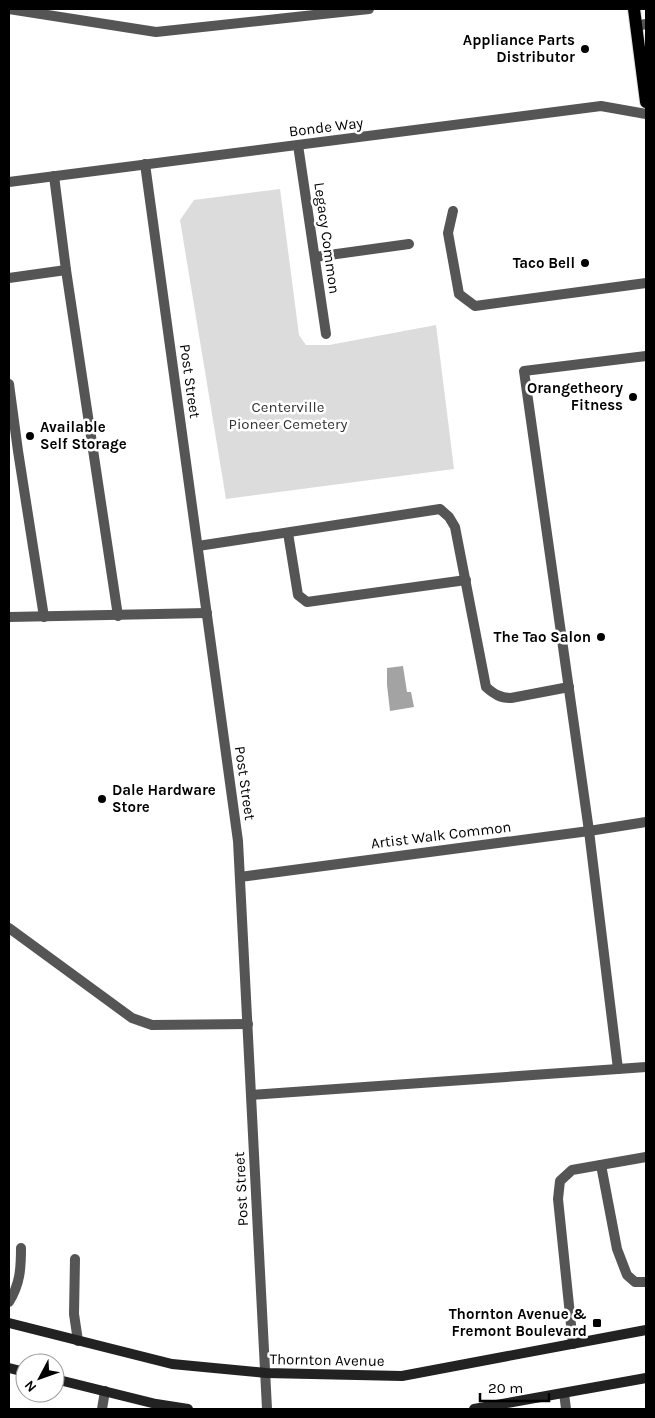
<svg xmlns="http://www.w3.org/2000/svg" width="655" height="1418" viewBox="0 0 655 1418" font-family="Karla,sans-serif">
  <style>
    .green { fill: #dcdcdc }
    .water { fill: #a3a3a3 }
    .lines { fill: none; stroke-linecap: round; stroke-linejoin: round }
    .primary-casing { stroke: #dbdbdb; stroke-width: 14 }
    .lane { stroke: #555; stroke-width: 10 }
    .street { stroke: #555; stroke-width: 10 }
    .secondary { stroke: #222; stroke-width: 10 }
    .primary { stroke: #000; stroke-width: 12 }
    .poi-dot { fill: #000; stroke: #fff; stroke-width: 2 }
    .labels { text-anchor: middle; dominant-baseline: central; stroke-width: 5; stroke-linejoin: round; paint-order: stroke }
    .poi-label { font-size: 15px; font-weight: bold; fill: #000; stroke: #fff; text-anchor: end }
    .street-label { font-size: 15px; fill: #000; stroke: #fff }
    .park-label { font-size: 15px; fill: #333; stroke: #fff }
  </style>
  <rect width="100%" height="100%" fill="#fff"/>
  <path class="green" d="M280,189L299,335L306,345H329L436,325L454,469L226,499L180,220L194,200Z"/>
  <path class="water" d="M403,666L407,692H411L414,707L390,711L387,685V668Z"/>
  <g class="lines">
    <defs>
      <path id="primary" d="M634,9L646,102"/>
    </defs>
    <use href="#primary" class="primary-casing"/>
    <g class="lane">
      <path d="M636,26L646,24"/>
      <path d="M54,176L66,270"/>
      <path d="M453,211L448,233L459,294L475,306L646,283"/>
      <path d="M315,257L409,244"/>
      <path d="M9,278L66,270L118,616"/>
      <path d="M646,356L524,371L589,831L618,1069L646,1067"/>
      <path d="M9,384L18,451L44,617"/>
      <path d="M288,533L298,595L307,602L466,580"/>
      <path d="M198,546L440,509L449,517L455,527L486,687C494,694 500,698 511,698L569,687"/>
      <path d="M9,617L207,613"/>
      <path d="M9,928L132,1018L152,1025L248,1024"/>
      <path d="M251,1095L618,1069"/>
      <path d="M601,1165L617,1249L627,1275L635,1282H646"/>
      <path d="M75,1259L74,1314L78,1341"/>
      <path d="M9,1302C20,1284 21,1269 21,1248"/>
      <path d="M573,1344L558,1199L560,1181L572,1170L646,1157"/>
      <path d="M564,1393L566,1409"/>
      <path d="M102,1409L105,1391"/>
    </g>
    <g class="street">
      <path d="M9,9L156,32L369,9"/>
      <path d="M298,145L326,334"/>
      <path d="M145,164L238,841L267,1409"/>
      <path d="M9,182L601,106L646,114"/>
      <path d="M240,877L589,831L646,822"/>
    </g>
    <g class="secondary">
      <path d="M9,1323L172,1364L266,1373L402,1376L646,1330"/>
      <path d="M9,1368L25,1372"/>
      <path d="M55,1379L156,1404L188,1409"/>
      <path d="M474,1409L646,1378"/>
    </g>
    <use href="#primary" class="primary"/>
  </g>
  <g class="poi-dot">
    <circle cx="585" cy="49" r="5"/>
    <circle cx="585" cy="263" r="5"/>
    <circle cx="633" cy="397" r="5"/>
    <circle cx="30" cy="436" r="5"/>
    <circle cx="601" cy="637" r="5"/>
    <circle cx="102" cy="799" r="5"/>
    <rect x="592" y="1318" width="10" height="10" rx="2.5"/>
  </g>
  <g class="labels">
    <g class="poi-label">
      <text x="575" y="40">Appliance Parts<tspan x="575" dy="17">Distributor</tspan></text>
      <text x="575" y="263">Taco Bell</text>
      <text x="623" y="388">Orangetheory<tspan x="623" dy="17">Fitness</tspan></text>
      <text x="40" y="427" text-anchor="start">Available<tspan x="40" dy="17">Self Storage</tspan></text>
      <text x="591" y="637">The Tao Salon</text>
      <text x="112" y="790" text-anchor="start">Dale Hardware<tspan x="112" dy="17">Store</tspan></text>
      <text x="587" y="1314">Thornton Avenue &amp;<tspan x="587" dy="17">Fremont Boulevard</tspan></text>
    </g>
    <g class="street-label">
      <text transform="translate(326 127) rotate(-7)">Bonde Way</text>
      <text transform="translate(327 238) rotate(82)">Legacy Common</text>
      <text transform="translate(190 381) rotate(82)">Post Street</text>
      <text transform="translate(245 783) rotate(82)">Post Street</text>
      <text transform="translate(441 835) rotate(-7)">Artist Walk Common</text>
      <text transform="translate(241 1189) rotate(-93)">Post Street</text>
      <text transform="translate(327 1360) rotate(1)">Thornton Avenue</text>
    </g>
    <g class="park-label">
      <text x="288" y="407">Centerville<tspan x="288" dy="17">Pioneer Cemetery</tspan></text>
    </g>
  </g>
  <rect width="655" height="1418" fill="none" stroke="#000000" stroke-width="20"/>
  <g transform="translate(40 1378) rotate(229)"><circle r="24" fill="#ffffff" stroke="#999999"/>
  <path d="M0-4L9 19L0 12L-9 19Z" fill="#000000"/>
  <text y="-8" font-size="14" font-weight="bold" text-anchor="middle" fill="#000000">N</text>
  </g>
  <path d="M480 1393v8h69v-8" fill="none" stroke="#000000" stroke-width="2.5"/>
  <text x="488" y="1393" font-size="15" fill="#000000" stroke="#ffffff" stroke-width="4" paint-order="stroke">20 m</text>
</svg>
